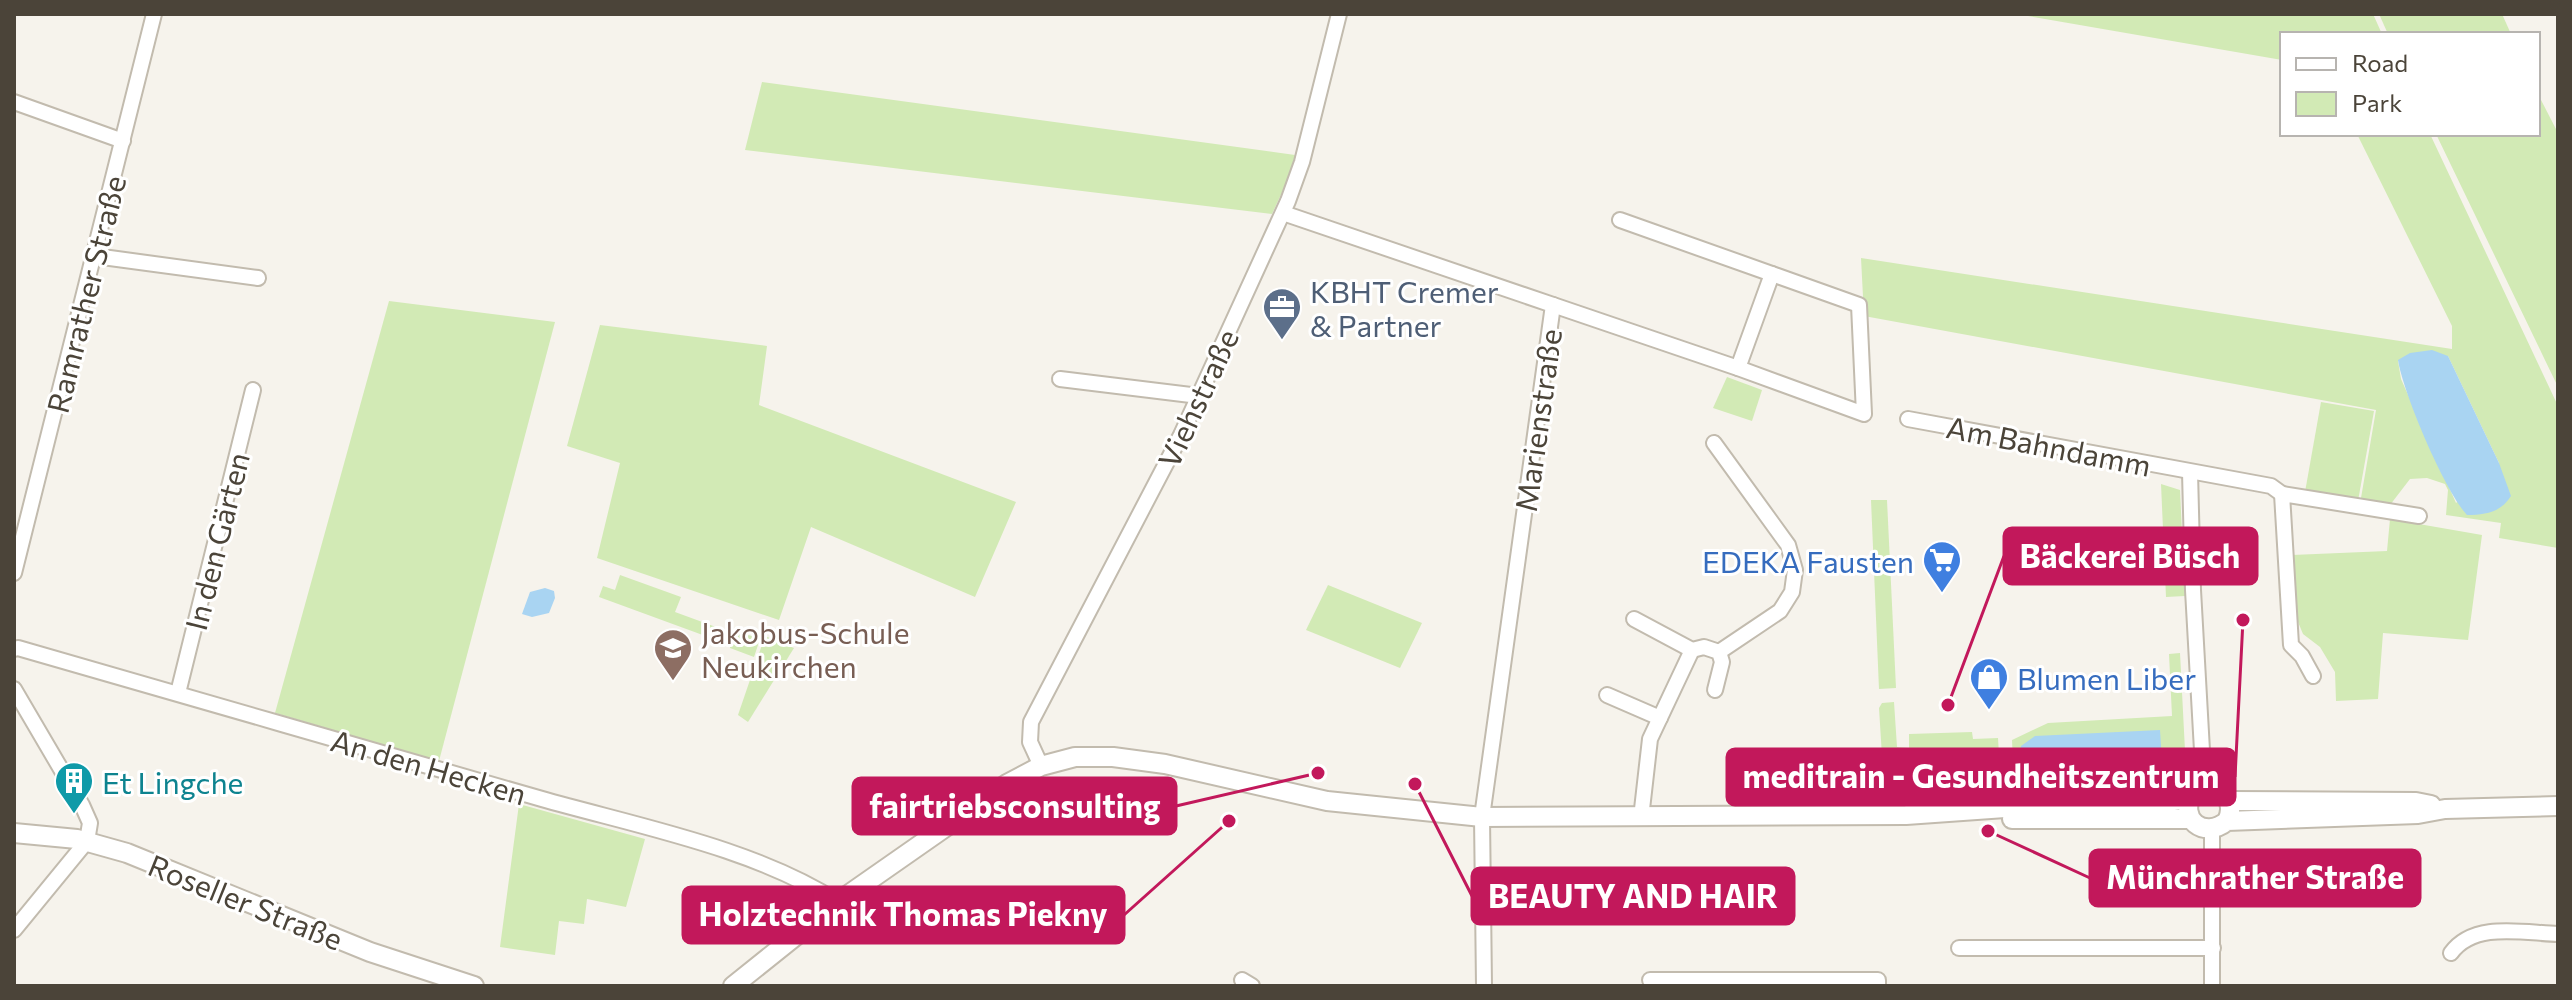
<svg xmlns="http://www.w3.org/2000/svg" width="2572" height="1000" viewBox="0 0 2572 1000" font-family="Commissioner,sans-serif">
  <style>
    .green { fill: #d2eab5; fill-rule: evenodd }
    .water { fill: #a9d4f2 }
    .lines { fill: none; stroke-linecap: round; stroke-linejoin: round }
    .minor-casing { stroke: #c2bbae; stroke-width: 18 }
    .tertiary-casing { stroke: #c2bbae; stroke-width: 22 }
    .minor { stroke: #fff; stroke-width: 14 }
    .tertiary { stroke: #fff; stroke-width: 18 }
    .labels { text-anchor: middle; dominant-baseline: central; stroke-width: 6; stroke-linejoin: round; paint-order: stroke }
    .service-label { font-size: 30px; fill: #4e5e75; stroke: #fff; text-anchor: start }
    .street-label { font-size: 30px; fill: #4b4439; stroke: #fff }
    .shop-label { font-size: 30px; fill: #366cbe; stroke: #fff; text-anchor: end }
    .education-label { font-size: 30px; fill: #785e54; stroke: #fff; text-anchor: start }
    .culture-label { font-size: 30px; fill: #0d838f; stroke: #fff; text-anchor: start }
    .leader { fill: none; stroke: #c2185b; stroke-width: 3 }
    .callout-dot { fill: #c2185b; stroke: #fff; stroke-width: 3 }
    .callout { fill: #c2185b; stroke: #c2185b; stroke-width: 3 }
    .callout-label { font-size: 32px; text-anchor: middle; font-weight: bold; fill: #fff }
  </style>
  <rect width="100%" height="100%" fill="#f6f3ec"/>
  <g class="green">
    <path d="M2016,14H2373L2382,34H2282V60Z"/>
    <path d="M2379,14H2502L2511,34H2388Z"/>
    <path d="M762,82L1295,155L1290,175L1272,214L745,150Z"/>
    <path d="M2538,94L2558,133V387L2436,134H2538Z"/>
    <path d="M2357,134H2430L2558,406V548L2499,538L2501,523L2446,515L2448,490L2445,484L2427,478L2410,479L2390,505L2361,498L2376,410L1864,316L1861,258L2452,349V326ZM2448,356L2499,463L2456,503L2401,379L2398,361Z"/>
    <path d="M389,301L555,322L439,761L275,713Z"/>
    <path d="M600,325L767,346L759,405L1016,502L975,597L811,527L779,620L597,558L620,463L567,446Z"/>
    <path d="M1727,377L1762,390L1752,421L1713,408Z"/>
    <path d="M2321,402L2374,411L2358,501L2305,492Z"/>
    <path d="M2161,484L2180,490L2185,596L2166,597Z"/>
    <path d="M1871,500H1887L1896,688L1879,689Z"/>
    <path d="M2390,519L2482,535L2468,640L2383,633L2378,699L2336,701L2335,672L2320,647L2303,634L2298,622L2292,555L2387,551Z"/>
    <path d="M620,575L681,597L675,612L735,634L737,631L760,639L754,657L730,648V645L599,597L603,586L615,590Z"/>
    <path d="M1328,585L1422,623L1400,668L1306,630Z"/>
    <path d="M765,636L794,648L748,722L738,715Z"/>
    <path d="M2180,653L2186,770L2176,776L2014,783L2012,740L2048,723L2172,716L2169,654Z"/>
    <path d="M1894,702L1897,747L1909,748V734L1972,732L1973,739L1998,738L2001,788L1886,791L1883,773L1908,772L1907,755L1882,756L1879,708L1882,703Z"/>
    <path d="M519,804L645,839L626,907L587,899L584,924L559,921L555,955L500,947Z"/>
  </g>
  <g class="water">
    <path d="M2432,350L2448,356L2499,463L2511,496C2501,512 2486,515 2467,515C2445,492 2403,393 2398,360L2410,353Z"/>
    <path d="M545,588L554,591L555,598L549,613L532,617L522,614L530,592Z"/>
    <path d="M2160,730L2162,763L2018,767L2021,746L2035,736Z"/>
  </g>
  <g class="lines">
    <defs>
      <g id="minor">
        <path d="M14,102L123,141"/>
        <path d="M1283,213L1553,305L1482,817L1484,986"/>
        <path d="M1620,220L1772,274L1738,368"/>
        <path d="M95,256L258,278"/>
        <path d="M1553,305L1738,368L1864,414L1859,305L1772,274"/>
        <path d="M1060,379L1199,396"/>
        <path d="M1908,419L2271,486L2282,494"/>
        <path d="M1714,443L1788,545L1795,570L1792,592L1780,611L1719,652"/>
        <path d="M2190,472L2193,590L2204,786"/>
        <path d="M14,573L154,14"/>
        <path d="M1634,619L1692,650L1704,647L1719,652L1722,662L1715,690"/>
        <path d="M14,649L18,648C193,698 367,749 542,799C637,826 754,848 838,902"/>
        <path d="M2313,676L2302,656L2291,645L2282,494L2419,516"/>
        <path d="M14,689L82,805L90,823L87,841L14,930"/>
        <path d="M178,693L253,390"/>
        <path d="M1607,695L1660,718"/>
        <path d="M1041,766L1030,742L1031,722L1181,435L1288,201L1302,162L1339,14"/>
        <path d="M1641,818L1650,739L1692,650"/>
        <path d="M1959,948H2213"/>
        <path d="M2451,953C2474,921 2524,933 2558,934"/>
        <path d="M1242,980L1252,986"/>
        <path d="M1650,980H1878V986"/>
        <path d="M2212,986V830"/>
      </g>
      <g id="tertiary">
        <path d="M2230,801L2416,802L2431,805"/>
        <path d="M2012,819H2190"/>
        <path d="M2227,821C2236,802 2224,788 2204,786L2193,792C2177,819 2204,840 2227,821L2418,814L2445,809L2558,806"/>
        <path d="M14,833L77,839L127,853L370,952L474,986"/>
        <path d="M733,986L838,902L1007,784L1041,766L1075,757H1113L1165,764L1327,801L1482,817L1906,815L2005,808L2158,803L2189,799"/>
      </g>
    </defs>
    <use href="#minor" class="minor-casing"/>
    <use href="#tertiary" class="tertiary-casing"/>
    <use href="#minor" class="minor"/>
    <use href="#tertiary" class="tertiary"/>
  </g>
  <defs>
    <symbol id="office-pin" viewBox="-11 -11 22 30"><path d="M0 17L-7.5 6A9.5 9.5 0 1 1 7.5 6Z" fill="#5c6f8a" stroke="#fff"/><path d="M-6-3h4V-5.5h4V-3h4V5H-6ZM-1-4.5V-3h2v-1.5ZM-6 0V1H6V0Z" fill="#fff"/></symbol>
    <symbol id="supermarket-pin" viewBox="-11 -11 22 30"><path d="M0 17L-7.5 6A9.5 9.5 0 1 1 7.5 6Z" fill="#3f7fe0" stroke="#fff"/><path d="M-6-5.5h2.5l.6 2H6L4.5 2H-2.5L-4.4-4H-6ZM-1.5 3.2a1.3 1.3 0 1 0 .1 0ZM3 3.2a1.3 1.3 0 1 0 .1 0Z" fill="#fff"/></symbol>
    <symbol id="school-pin" viewBox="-11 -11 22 30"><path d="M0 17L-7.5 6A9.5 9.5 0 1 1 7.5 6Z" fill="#8d6e63" stroke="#fff"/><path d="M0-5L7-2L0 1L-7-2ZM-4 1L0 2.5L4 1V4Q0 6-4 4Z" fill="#fff"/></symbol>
    <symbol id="shop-pin" viewBox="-11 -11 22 30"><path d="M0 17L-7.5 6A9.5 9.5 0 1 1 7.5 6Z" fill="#3f7fe0" stroke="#fff"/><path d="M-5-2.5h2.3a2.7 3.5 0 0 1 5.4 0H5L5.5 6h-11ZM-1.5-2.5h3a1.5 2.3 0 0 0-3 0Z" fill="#fff"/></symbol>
    <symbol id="building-pin" viewBox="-11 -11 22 30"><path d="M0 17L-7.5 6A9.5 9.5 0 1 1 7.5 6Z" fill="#0f9aa8" stroke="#fff"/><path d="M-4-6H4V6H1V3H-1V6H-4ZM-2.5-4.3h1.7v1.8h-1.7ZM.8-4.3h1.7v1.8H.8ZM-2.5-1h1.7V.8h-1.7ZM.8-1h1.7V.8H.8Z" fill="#fff"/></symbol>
  </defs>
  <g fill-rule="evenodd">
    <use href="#office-pin" x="1260" y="285" width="44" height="60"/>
    <use href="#supermarket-pin" x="1920" y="538" width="44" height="60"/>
    <use href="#school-pin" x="651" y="626" width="44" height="60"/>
    <use href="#shop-pin" x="1967" y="655" width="44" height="60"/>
    <use href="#building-pin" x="52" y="759" width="44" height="60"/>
  </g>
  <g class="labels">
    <g class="service-label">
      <text x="1310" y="290">KBHT Cremer<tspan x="1310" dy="34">&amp; Partner</tspan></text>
    </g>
    <g class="street-label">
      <text transform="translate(85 294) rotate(-76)">Ramrather Straße</text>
      <text transform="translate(1197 398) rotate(-65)">Viehstraße</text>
      <text transform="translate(1537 420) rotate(-82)">Marienstraße</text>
      <text transform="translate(2049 445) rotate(11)">Am Bahndamm</text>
      <text transform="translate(216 541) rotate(-76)">In den Gärten</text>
      <text transform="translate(429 766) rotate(16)">An den Hecken</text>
      <text transform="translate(246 901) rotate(22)">Roseller Straße</text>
    </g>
    <g class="shop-label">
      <text x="1914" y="560">EDEKA Fausten</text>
      <text x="2017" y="677" text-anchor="start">Blumen Liber</text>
    </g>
    <g class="education-label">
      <text x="701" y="631">Jakobus-Schule<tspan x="701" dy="34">Neukirchen</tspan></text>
    </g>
    <g class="culture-label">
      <text x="102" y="781">Et Lingche</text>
    </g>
  </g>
  <path class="leader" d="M1948 705L2004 556M2243 620L2235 777M1318 773L1176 806M1988 831L2090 878M1415 784L1472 896M1229 821L1124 915"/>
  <g class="callout-dot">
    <circle cx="1948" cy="705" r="8"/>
    <circle cx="2243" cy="620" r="8"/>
    <circle cx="1318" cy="773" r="8"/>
    <circle cx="1988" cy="831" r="8"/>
    <circle cx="1415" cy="784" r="8"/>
    <circle cx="1229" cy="821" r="8"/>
  </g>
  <g class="callout">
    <rect x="2004" y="528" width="253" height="56" rx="8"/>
    <rect x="1727" y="749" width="508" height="56" rx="8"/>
    <rect x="853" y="778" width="323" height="56" rx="8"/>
    <rect x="2090" y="850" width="330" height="56" rx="8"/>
    <rect x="1472" y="868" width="322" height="56" rx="8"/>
    <rect x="683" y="887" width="441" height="56" rx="8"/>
  </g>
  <g class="callout-label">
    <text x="2130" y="568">Bäckerei Büsch</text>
    <text x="1981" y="788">meditrain - Gesundheitszentrum</text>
    <text x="1015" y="818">fairtriebsconsulting</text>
    <text x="2255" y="889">Münchrather Straße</text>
    <text x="1633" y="908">BEAUTY AND HAIR</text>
    <text x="903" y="926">Holztechnik Thomas Piekny</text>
  </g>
  <rect width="2572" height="1000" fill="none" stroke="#4b4439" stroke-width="32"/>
  <rect x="2280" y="32" width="260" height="104" fill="#ffffff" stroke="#b7b4b0" stroke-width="2"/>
  <rect x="2296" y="58" width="40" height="12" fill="#ffffff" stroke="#b7b4b0" stroke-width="2"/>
  <text x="2352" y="72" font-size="24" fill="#4b4439">Road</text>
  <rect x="2296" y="92" width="40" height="24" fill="#d2eab5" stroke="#b7b4b0" stroke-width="2"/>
  <text x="2352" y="112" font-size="24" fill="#4b4439">Park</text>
</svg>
